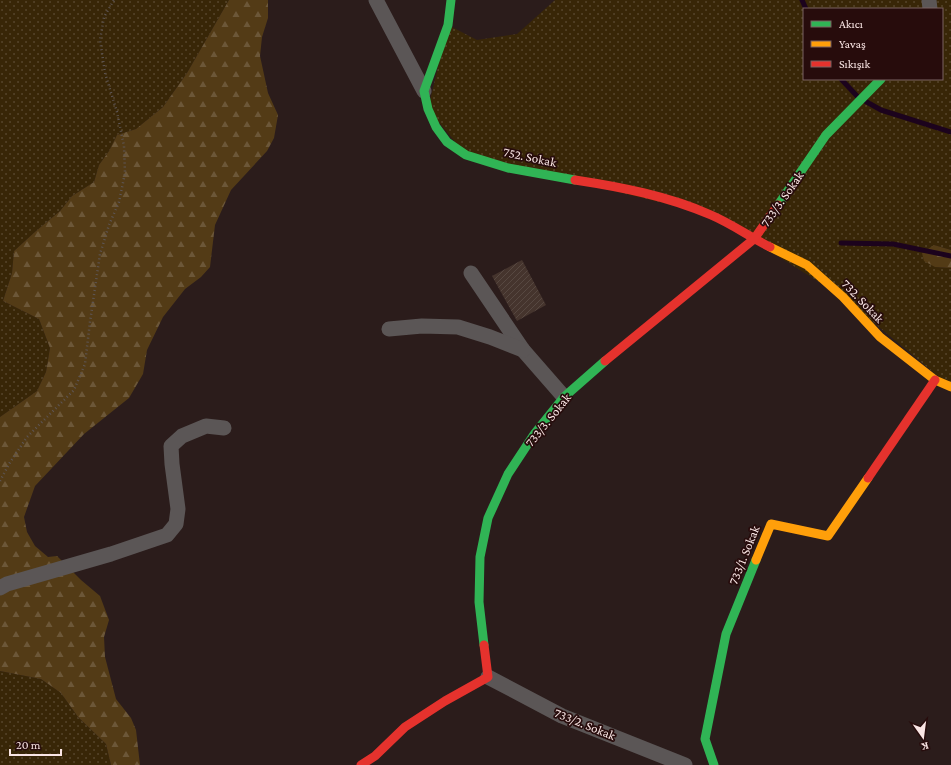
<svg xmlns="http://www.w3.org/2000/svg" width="951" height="765" viewBox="0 0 951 765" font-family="'Crimson Pro',serif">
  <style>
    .grass { fill: url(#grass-dots); fill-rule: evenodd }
    .forest { fill: url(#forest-firs) }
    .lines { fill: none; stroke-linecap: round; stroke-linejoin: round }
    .stream { stroke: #1c031d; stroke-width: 5 }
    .building { fill: url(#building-hatch) }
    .path { stroke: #5e5656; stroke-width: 2.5; stroke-dasharray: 1 3; stroke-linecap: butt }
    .street { stroke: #5b5656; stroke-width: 15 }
    .fast { stroke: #30b455; stroke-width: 9 }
    .slow { stroke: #ff9f0a; stroke-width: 9 }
    .jam { stroke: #e5322d; stroke-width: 9 }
    .labels { text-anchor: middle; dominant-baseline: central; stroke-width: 3.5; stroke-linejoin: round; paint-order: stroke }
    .street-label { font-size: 13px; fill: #f9e5e4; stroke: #270c0c }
  </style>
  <defs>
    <pattern id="grass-dots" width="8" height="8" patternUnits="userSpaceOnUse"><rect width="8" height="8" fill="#382607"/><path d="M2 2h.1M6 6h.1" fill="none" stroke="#56452b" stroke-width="1.8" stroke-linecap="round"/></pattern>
    <pattern id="forest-firs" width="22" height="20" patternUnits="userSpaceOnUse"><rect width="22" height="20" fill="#533b16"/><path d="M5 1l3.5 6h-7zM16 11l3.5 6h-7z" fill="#6c5738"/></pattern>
    <pattern id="building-hatch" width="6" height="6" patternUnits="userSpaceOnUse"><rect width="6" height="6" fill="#45342d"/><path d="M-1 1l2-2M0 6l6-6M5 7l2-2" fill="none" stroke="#574841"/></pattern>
  </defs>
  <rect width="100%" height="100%" fill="#2b1c1b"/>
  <g class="grass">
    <path d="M0,0H229L187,73L163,107L136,129L117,135L109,151L99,165L94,182L72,196L60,211L36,231L14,251L12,273L3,301L39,319L50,348L46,372L37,391L0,417Z"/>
    <path d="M555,0H951V250L934,245L935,267L951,268V387L843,297L712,215L466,155L428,109L448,25L477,40L517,34ZM804,9H942V79H804Z"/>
    <path d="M0,671L41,679L61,693L78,717L106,744L111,765H0Z"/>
  </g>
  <g class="forest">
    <path d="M229,0H268V18L262,37L260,56L268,93L278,115L274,138L267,151L231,190L215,225L210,267L201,277L185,289L163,317L147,350L143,374L129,398L84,434L35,486L24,517L27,532L35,546L48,557L57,556L81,580L100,596L109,620L104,637L105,657L116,699L131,718L136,730L140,765H111L106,744L78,717L61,693L41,679L0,671V417L37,391L46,372L50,348L39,319L3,301L12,273L14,251L36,231L60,211L72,196L94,182L99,165L109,151L117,135L136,129L163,107L187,73Z"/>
    <path d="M934,245L951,250V268L935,267L924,261L922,253Z"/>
  </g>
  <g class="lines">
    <g class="stream">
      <path d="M802,0L806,9"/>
      <path d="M841,79L857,96"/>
      <path d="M865,101L881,110L951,132"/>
      <path d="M841,243L893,244L951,256"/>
    </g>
  </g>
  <path class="building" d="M522,260L546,305L517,321L492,276Z"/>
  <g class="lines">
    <path class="path" d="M0,481L9,464L27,437L74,390L85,364L90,322L100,254L109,225L119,202L125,173L124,146L117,112L105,73L100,40L104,17L114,0"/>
    <g class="street">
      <path d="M376,0L424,91"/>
      <path d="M929,0L930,9"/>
      <path d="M471,273L523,350L564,397"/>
      <path d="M389,329L422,326L458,327L490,337L523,350"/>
      <path d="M0,588L7,584L111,554L167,535L176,524L178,509L172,464L171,446L182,436L206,426L224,428"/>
      <path d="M488,677L562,716L685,765"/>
    </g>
    <g class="fast">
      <path d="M451,0L448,25L424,91L428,109L436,127L447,142L466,155L508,168L575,180"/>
      <path d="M778,205L826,135L881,79"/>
      <path d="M484,645L479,602L480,557L488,518L508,474L535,433L564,397L605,361"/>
      <path d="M714,765L705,739L726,634L756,560"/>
    </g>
    <g class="slow">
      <path d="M770,247L807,265L843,297L880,337L935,380L951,387"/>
      <path d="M756,560L771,524L828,536L868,478"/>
    </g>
    <g class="jam">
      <path d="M575,180C621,187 668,196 711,215C732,224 750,237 770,247"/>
      <path d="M605,361L754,239L778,205"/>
      <path d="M868,478L935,380"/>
      <path d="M361,765L375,756L405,727L445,701L488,677L484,645"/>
    </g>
  </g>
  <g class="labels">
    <g class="street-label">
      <text transform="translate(530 157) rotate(12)">752. Sokak</text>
      <text transform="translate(782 199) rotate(-55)">733/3. Sokak</text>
      <text transform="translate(863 301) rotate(46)">732. Sokak</text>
      <text transform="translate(548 420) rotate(-51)">733/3. Sokak</text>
      <text transform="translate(744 555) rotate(-68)">733/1. Sokak</text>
      <text transform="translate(585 724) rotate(22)">733/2. Sokak</text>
    </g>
  </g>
  <rect x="803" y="8" width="140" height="72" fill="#270c0c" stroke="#7b6362"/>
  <rect x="811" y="21" width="20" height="6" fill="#30b455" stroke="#7b6362"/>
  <text x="839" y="28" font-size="12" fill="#f9e5e4">Akıcı</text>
  <rect x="811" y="41" width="20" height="6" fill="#ff9f0a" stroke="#7b6362"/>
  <text x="839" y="48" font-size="12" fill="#f9e5e4">Yavaş</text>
  <rect x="811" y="61" width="20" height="6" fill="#e5322d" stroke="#7b6362"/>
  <text x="839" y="68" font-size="12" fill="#f9e5e4">Sıkışık</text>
  <g transform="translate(923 737) rotate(166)" stroke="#270c0c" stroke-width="3" paint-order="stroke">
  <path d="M0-3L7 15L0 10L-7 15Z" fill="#f9e5e4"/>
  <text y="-6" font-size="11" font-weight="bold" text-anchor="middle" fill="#f9e5e4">K</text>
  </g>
  <path d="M10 749v6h51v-6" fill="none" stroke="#f9e5e4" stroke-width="2"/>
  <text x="16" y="749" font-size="12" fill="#f9e5e4" stroke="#270c0c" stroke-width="3" paint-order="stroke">20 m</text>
</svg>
